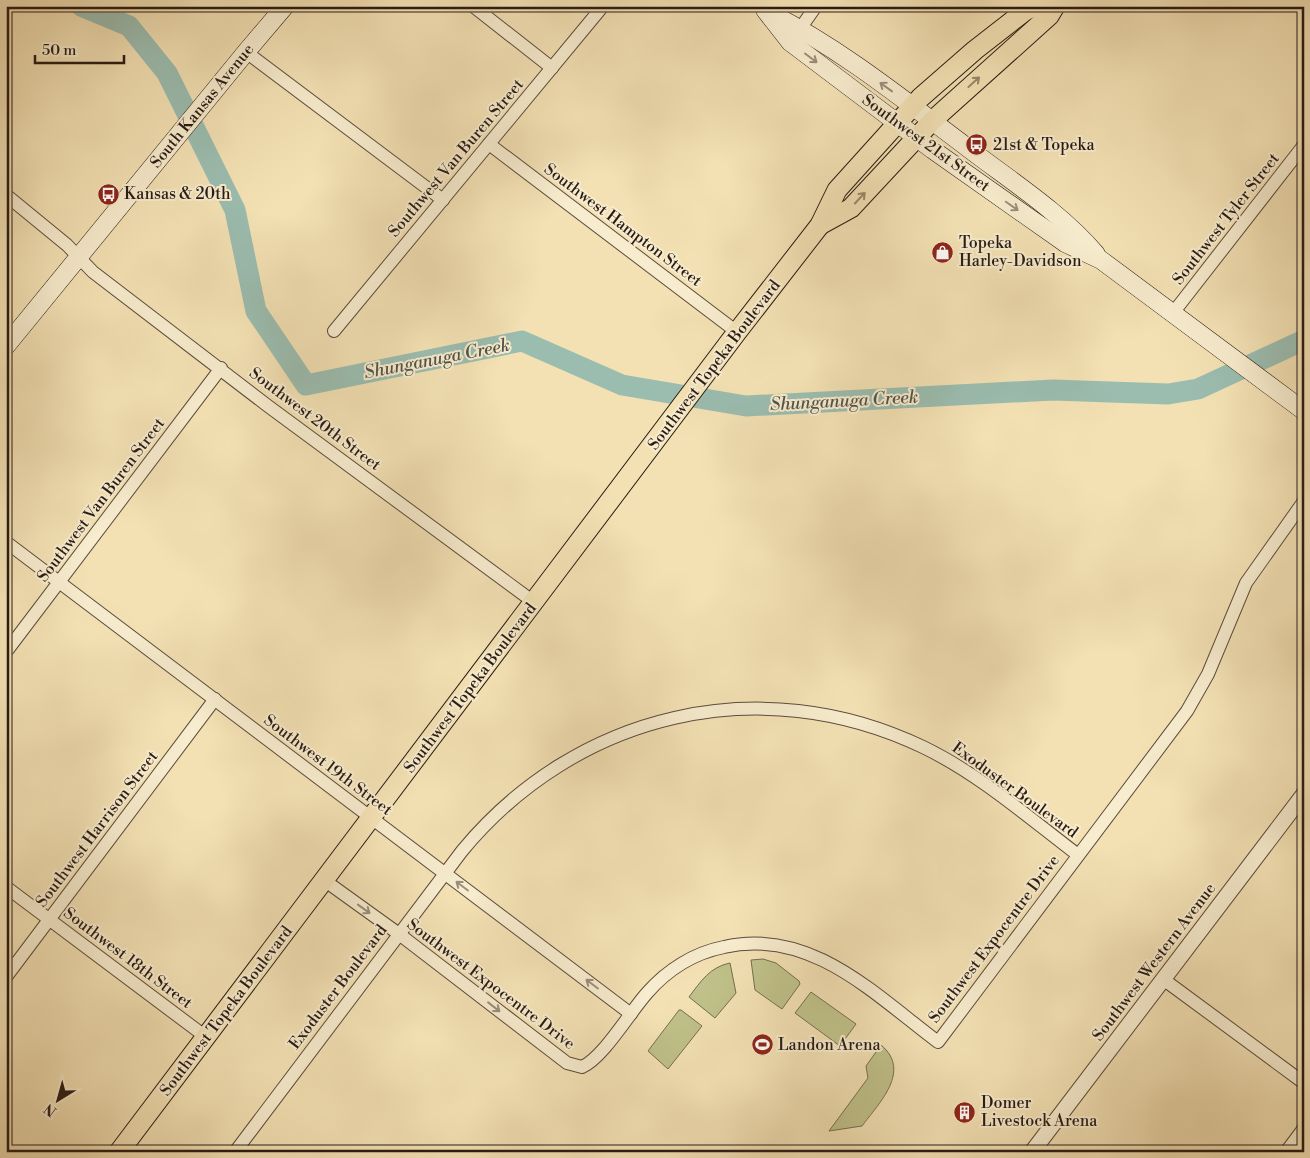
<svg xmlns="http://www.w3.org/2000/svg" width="1310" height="1158" viewBox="0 0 1310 1158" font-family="'Libre Bodoni',serif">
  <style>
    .green { fill: #c0c18a; stroke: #746e4f }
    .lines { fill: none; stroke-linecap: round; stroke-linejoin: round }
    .river { stroke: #9bbdb0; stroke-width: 21 }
    .minor-casing { stroke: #5c4c3c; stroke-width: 14 }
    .tertiary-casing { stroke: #5c4c3c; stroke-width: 17 }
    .secondary-casing { stroke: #291b14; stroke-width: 19 }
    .primary-casing { stroke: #291b14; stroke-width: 21 }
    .minor { stroke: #f7ecce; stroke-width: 12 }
    .tertiary { stroke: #f7ecce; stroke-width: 15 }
    .secondary { stroke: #f7ecce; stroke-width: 18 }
    .primary { stroke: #f3e1b4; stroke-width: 19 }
    .oneway { stroke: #9a8e7a }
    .oneway2 { stroke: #98886c }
    .labels { text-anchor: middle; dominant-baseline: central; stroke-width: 4; stroke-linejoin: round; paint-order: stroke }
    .street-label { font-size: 16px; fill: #291b14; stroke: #f7ecce }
    .poi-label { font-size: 16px; fill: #291b14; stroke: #f7ecce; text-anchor: start }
    .water-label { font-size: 18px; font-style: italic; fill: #51544b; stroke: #f7ecce }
  </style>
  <rect width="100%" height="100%" fill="#f3e1b4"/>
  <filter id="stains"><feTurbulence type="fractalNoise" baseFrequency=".004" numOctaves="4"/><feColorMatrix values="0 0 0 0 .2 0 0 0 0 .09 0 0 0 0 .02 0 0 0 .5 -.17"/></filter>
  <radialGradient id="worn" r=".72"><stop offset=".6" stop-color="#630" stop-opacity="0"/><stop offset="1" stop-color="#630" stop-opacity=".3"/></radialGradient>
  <g class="green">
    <path d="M763,959L776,963L799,981L800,984L782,1009L755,990L751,960Z"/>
    <path d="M730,963L736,993L715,1018L689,997C701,981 710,967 730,963Z"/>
    <path d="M811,992L856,1024L840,1046L795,1013Z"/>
    <path d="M679,1010H681L702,1026L668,1069L648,1051Z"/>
    <path d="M881,1045C912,1071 879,1103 862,1126L829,1131L868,1078L866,1066Z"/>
  </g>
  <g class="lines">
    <path class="river" d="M81,6L129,26L167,73L235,210L256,311L306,385L522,341L622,385L746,406L1053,390L1168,394L1198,389L1304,340"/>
    <defs>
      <g id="minor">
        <path d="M473,6L552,68"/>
        <path d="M795,36L816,6"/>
        <path d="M246,52L443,200"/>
        <path d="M489,144L737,332"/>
        <path d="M6,195L67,245L93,272L268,406L535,603"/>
        <path d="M1173,313L1304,145"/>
        <path d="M334,331L603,6"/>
        <path d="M6,542L631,1014"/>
        <path d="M6,652L221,368"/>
        <path d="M324,880L399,934L567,1063L582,1067C603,1058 630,1012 647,993C667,970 694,953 724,947C810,927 874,994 938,1042L1187,711L1208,674L1246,583L1304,501"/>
        <path d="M6,887L206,1037"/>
        <path d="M6,977L215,699"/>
        <path d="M1163,979L1304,1083"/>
        <path d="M235,1152L462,851C576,713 760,669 923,747C979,774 1028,817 1078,855"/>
        <path d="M1286,1152L1304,1128"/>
      </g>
      <path id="tertiary" d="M1032,1152L1304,794"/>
      <g id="secondary">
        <path d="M765,10L790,42L933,150L1065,243L1101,260L1304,411"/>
        <path d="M770,13C841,49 904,100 968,148C1011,181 1060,212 1096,254"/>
        <path d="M6,346L246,52L285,6"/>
      </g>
      <g id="primary">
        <path d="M820,225L851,208L932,121L1049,16L1055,6"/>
        <path d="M119,1152L737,332L820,225L837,190L920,98L975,50L1025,11L1035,6"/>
      </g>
    </defs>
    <use href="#minor" class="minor-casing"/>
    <use href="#tertiary" class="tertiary-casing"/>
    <use href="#secondary" class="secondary-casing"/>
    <use href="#primary" class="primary-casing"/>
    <use href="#minor" class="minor"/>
    <use href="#tertiary" class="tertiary"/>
    <use href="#secondary" class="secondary"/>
    <use href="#primary" class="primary"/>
  </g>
  <defs><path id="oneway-shaft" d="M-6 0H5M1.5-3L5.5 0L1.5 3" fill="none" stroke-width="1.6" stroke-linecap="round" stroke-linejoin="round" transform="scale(1.25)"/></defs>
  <g class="oneway">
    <use href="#oneway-shaft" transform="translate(811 58) rotate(37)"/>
    <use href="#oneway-shaft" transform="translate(886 87) rotate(-144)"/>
    <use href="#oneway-shaft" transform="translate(1012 206) rotate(35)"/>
    <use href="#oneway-shaft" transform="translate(462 886) rotate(-143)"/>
    <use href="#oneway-shaft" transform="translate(364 909) rotate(36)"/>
    <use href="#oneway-shaft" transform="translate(592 984) rotate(-143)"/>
    <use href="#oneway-shaft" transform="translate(494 1007) rotate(38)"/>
  </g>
  <g class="oneway2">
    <use href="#oneway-shaft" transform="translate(974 82) rotate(-42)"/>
    <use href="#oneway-shaft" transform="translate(860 198) rotate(-47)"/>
  </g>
  <defs>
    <symbol id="bus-disc" viewBox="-11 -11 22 22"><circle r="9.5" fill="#8f2418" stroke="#f7ecce"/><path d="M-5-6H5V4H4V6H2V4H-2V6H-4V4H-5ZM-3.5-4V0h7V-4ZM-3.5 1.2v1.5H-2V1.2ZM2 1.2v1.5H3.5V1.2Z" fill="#fff"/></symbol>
    <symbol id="shop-disc" viewBox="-11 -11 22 22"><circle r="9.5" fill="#8f2418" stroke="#f7ecce"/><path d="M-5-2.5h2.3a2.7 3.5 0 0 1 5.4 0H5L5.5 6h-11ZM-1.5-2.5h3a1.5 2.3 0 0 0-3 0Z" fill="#fff"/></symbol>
    <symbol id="stadium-disc" viewBox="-11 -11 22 22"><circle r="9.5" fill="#8f2418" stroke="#f7ecce"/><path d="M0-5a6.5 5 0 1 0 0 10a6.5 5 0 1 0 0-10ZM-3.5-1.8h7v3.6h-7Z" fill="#fff"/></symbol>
    <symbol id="building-disc" viewBox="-11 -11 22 22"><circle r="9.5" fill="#8f2418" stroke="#f7ecce"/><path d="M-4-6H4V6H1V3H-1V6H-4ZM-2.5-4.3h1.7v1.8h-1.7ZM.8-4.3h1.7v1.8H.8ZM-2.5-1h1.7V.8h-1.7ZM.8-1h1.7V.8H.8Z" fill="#fff"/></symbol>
  </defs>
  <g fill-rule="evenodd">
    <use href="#bus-disc" x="964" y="132" width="25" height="25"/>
    <use href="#bus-disc" x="96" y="182" width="25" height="25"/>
    <use href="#shop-disc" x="930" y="240" width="25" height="25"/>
    <use href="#stadium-disc" x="750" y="1032" width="25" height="25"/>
    <use href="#building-disc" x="952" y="1100" width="25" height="25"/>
  </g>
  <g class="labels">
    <g class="street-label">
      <text transform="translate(202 106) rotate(-51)">South Kansas Avenue</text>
      <text transform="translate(926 143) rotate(36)">Southwest 21st Street</text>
      <text transform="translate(456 158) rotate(-50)">Southwest Van Buren Street</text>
      <text transform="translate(1226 219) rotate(-52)">Southwest Tyler Street</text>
      <text transform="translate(623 225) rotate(37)">Southwest Hampton Street</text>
      <text transform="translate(714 365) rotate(-53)">Southwest Topeka Boulevard</text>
      <text transform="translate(315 419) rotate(37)">Southwest 20th Street</text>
      <text transform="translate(101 500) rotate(-53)">Southwest Van Buren Street</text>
      <text transform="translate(470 688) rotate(-53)">Southwest Topeka Boulevard</text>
      <text transform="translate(328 765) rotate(37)">Southwest 19th Street</text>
      <text transform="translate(1015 790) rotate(36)">Exoduster Boulevard</text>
      <text transform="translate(97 829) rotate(-53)">Southwest Harrison Street</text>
      <text transform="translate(994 939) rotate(-53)">Southwest Expocentre Drive</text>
      <text transform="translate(128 958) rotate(37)">Southwest 18th Street</text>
      <text transform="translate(1154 962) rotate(-53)">Southwest Western Avenue</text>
      <text transform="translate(491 984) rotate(37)">Southwest Expocentre Drive</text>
      <text transform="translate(338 987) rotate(-53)">Exoduster Boulevard</text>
      <text transform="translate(226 1011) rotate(-53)">Southwest Topeka Boulevard</text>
    </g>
    <g class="poi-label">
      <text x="993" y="145">21st &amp; Topeka</text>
      <text x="124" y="194">Kansas &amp; 20th</text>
      <text x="959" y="243">Topeka<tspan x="959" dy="18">Harley-Davidson</tspan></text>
      <text x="778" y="1045">Landon Arena</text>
      <text x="981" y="1103">Domer<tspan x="981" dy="18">Livestock Arena</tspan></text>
    </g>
    <g class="water-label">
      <text transform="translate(437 359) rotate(-11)">Shunganuga Creek</text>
      <text transform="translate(844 401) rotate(-3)">Shunganuga Creek</text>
    </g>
  </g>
  <rect width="1310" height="1158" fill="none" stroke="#f3e1b4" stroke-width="25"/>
  <rect x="8" y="8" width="1295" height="1143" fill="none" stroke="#291b14" stroke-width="2.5"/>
  <rect x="12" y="12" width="1285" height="1133" fill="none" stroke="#291b14"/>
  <g transform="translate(58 1100) rotate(217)" stroke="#f7ecce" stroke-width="4" paint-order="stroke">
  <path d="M0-4L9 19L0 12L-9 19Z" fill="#291b14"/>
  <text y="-8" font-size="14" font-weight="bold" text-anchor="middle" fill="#291b14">N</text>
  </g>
  <path d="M35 55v8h89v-8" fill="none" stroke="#291b14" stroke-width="2.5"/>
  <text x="42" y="55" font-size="15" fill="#291b14" stroke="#f7ecce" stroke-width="4" paint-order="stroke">50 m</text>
  <rect width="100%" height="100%" filter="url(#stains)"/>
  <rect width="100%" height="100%" fill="url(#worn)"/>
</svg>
